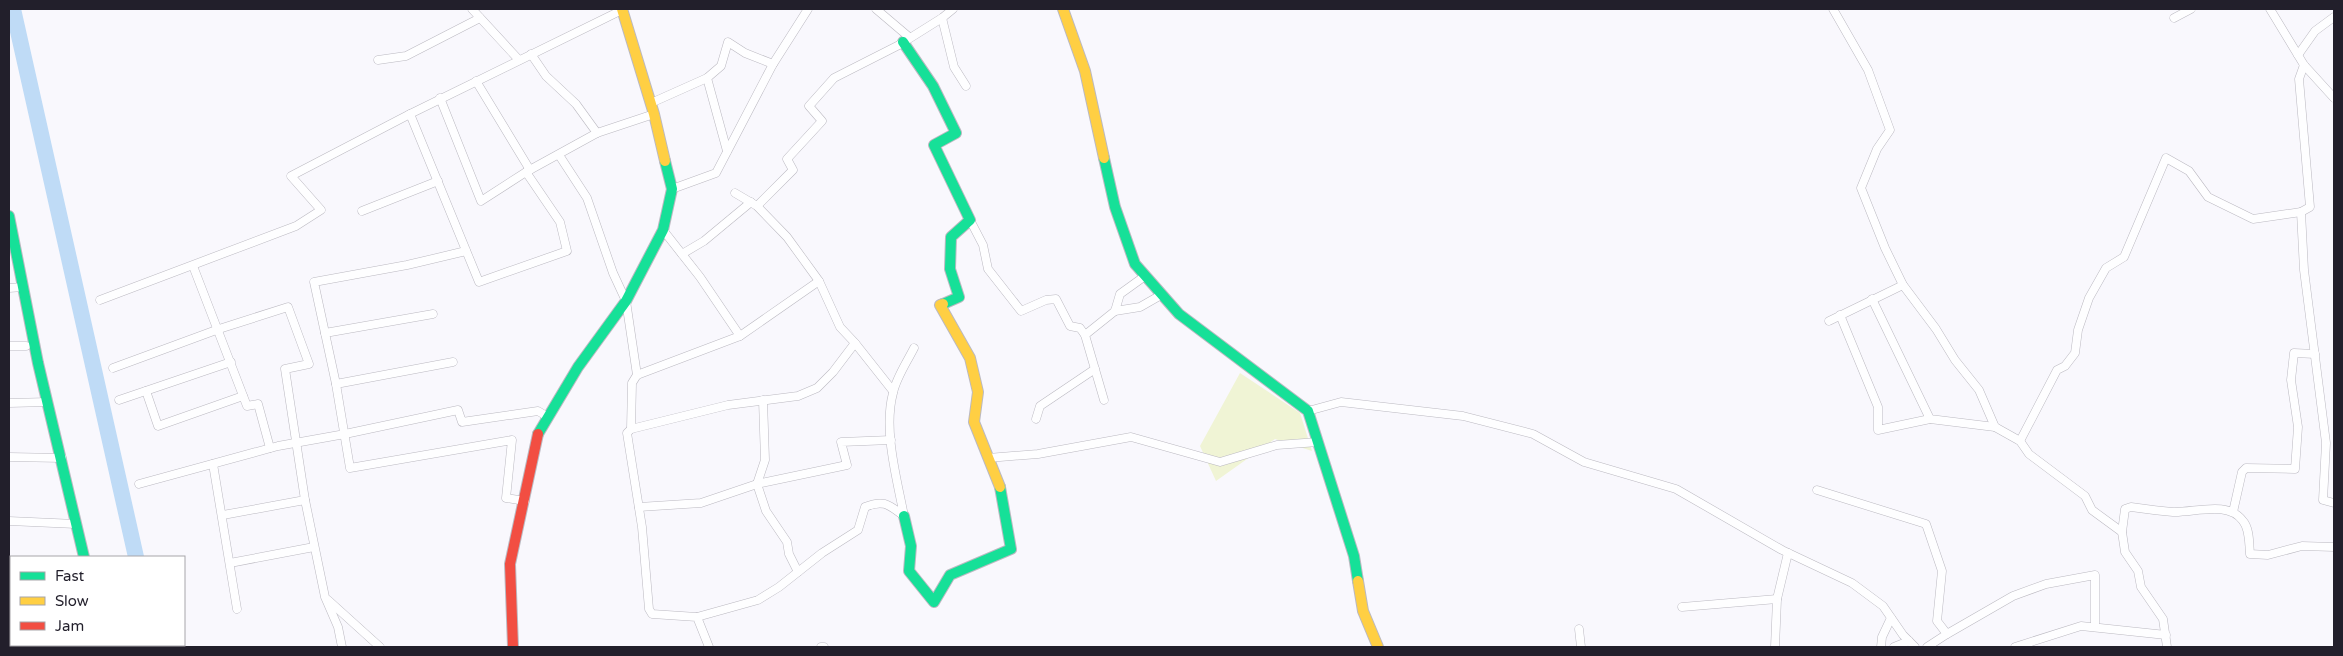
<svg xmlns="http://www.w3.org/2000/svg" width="2343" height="656" viewBox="0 0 2343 656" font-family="'Varela Round',sans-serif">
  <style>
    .green { fill: #f0f4d5 }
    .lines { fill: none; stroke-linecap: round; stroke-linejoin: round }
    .river { stroke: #bfdbf6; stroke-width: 16 }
    .street-casing { stroke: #bbb9c1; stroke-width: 9 }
    .fast-casing { stroke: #bbb9c1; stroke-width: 12 }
    .slow-casing { stroke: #bbb9c1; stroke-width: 12 }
    .jam-casing { stroke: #bbb9c1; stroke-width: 12 }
    .street { stroke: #fefeff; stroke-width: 8 }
    .fast { stroke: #16e098; stroke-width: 10 }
    .slow { stroke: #ffcf43; stroke-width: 10 }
    .jam { stroke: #f24e42; stroke-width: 10 }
  </style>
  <rect width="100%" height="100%" fill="#f9f8fd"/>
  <path class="green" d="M1240,373L1300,413L1312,451L1275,439L1216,481L1200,446Z"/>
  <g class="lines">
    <g class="river">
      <path d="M13,9L136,557"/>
      <path d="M150,647V645"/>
    </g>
    <defs>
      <g id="street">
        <path d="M472,9L519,60"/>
        <path d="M876,9L909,37"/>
        <path d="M1833,9L1868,70L1890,130L1877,149L1861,188L1885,248L1903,285L1936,329L1955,360L1979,390L1995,427L2020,441L2029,454L2085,496L2092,510L2122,532"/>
        <path d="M2270,9L2304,65L2334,98"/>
        <path d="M942,18L954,67L966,86"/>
        <path d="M2174,18L2191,9"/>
        <path d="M531,54L546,76L576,104L597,133"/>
        <path d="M2298,55L2315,31L2334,17"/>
        <path d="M378,60L406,56L480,18"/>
        <path d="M2304,65L2299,79L2310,207L2301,212L2304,270L2326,443L2323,500L2334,503"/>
        <path d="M476,81L530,170"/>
        <path d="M440,98L481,201L526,172"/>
        <path d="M651,103L707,78"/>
        <path d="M410,114L479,282L567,251L560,222L526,172L597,133L654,114"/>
        <path d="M727,151L707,78L721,66L728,42L745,53L773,64"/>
        <path d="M559,155L587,198L613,273L626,301L637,375"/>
        <path d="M672,189L716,173L773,64L808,9"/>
        <path d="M735,193L757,206L787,237L819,281L840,327L855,343L893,391"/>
        <path d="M757,206L793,170L787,159L822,121L809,106L834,78L899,45L942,18L953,9"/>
        <path d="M362,211L438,181"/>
        <path d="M970,220L983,245L988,269L1021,311L1046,300L1056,299L1070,326L1080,328L1085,335"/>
        <path d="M663,230L700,277L740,336"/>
        <path d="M466,251L407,265L314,282L336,384L350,468L512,440L506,498L525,501"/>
        <path d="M682,254L704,241L751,202"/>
        <path d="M193,266L247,406L258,404L270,448"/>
        <path d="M9,288L23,287"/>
        <path d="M1872,299L1930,419L1995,427"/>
        <path d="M100,300L296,226L321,210L291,176L410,114L622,10"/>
        <path d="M1115,311L1140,307L1161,295"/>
        <path d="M1840,315L1878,407V430L1930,419"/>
        <path d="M1829,321L1903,285"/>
        <path d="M325,333L433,314"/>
        <path d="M9,346H26"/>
        <path d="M113,368L219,329L288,307L309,364L285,369L305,500L223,515"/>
        <path d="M336,384L453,362"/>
        <path d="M146,391L158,426L243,396"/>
        <path d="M119,400L231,362"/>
        <path d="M763,400L765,460L757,484L766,511L787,542L789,554L798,572"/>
        <path d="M1104,400L1085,335L1115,311L1120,294L1145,276"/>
        <path d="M9,403L48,402"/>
        <path d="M1308,411L1341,402L1463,416L1533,434L1584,462L1676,489L1782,550L1852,583L1883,606L1903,635L1915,647"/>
        <path d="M1036,419L1040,406L1095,369"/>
        <path d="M631,429L632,383L637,375L740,336L819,281"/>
        <path d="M2020,441L2057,370L2065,366L2075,353L2078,330L2089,298L2106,268L2124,257L2166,158L2189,171L2208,197L2253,219L2301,212"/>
        <path d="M9,457L62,458"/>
        <path d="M988,458L1038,454L1131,437L1220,462L1277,445L1318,442"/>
        <path d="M213,464L237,609"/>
        <path d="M139,484L278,446L345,434L458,410L462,422L538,411L548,417"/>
        <path d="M1817,490L1926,524L1942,571L1937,621L1947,634L1927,647"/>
        <path d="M305,500L325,597L338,627L342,647"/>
        <path d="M639,507L701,503L757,484L847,465L841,442L891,440"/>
        <path d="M2233,512L2242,472L2246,468L2295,469L2298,427L2291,380L2294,353L2315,354"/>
        <path d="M9,521L76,524"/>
        <path d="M230,563L314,547"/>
        <path d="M9,572H11"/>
        <path d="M9,596L11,597"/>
        <path d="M328,600L380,647"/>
        <path d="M1682,607L1777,599"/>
        <path d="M697,617L758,600L779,587L822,553L858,530L865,507C884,499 889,505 904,516C897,479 883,430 893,393C896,378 907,362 914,348"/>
        <path d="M1579,629L1581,647"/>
        <path d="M9,631H11"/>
        <path d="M1947,634L2013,596L2046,584L2095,575V627"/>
        <path d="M709,647L697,617L652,614L649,609L642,527L627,433L631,429L728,405L798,396L817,388L833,372L855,343"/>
        <path d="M821,647H824"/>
        <path d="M1775,647L1777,599L1788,553"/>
        <path d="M1881,647L1882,637L1891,618"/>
        <path d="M1894,647L1909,641"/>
        <path d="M2015,647L2081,626L2166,635"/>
        <path d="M2167,647L2163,619L2141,587L2138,571L2125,552L2122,532L2125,509L2131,507C2145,509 2159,511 2173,512C2194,513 2228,500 2243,521C2250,529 2249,544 2250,554L2268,555L2302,546L2334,547"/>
      </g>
      <g id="fast">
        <path d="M903,42L933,86L956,133L934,145L970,220L951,237L950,269L959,297L943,304"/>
        <path d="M1104,158L1115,207L1135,264L1179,314L1308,411L1354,556L1358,581"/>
        <path d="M9,216L38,363L84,557"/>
        <path d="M538,434L578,367L626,301L663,230L672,189L665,161"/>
        <path d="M904,516L911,546L909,571L934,602L950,575L1011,549L1000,487"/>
      </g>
      <g id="slow">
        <path d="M622,9L654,114L665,161"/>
        <path d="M1063,9L1085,71L1104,158"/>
        <path d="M943,304L940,305L970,358L978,392L974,422L1000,487"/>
        <path d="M1358,581L1363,611L1378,647"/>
      </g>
      <g id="jam">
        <path d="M95,645V647"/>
        <path d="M513,647L510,564L538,434"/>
      </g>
    </defs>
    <use href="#street" class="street-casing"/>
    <use href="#fast" class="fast-casing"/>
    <use href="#slow" class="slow-casing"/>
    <use href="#jam" class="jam-casing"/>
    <use href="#street" class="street"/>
    <use href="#fast" class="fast"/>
    <use href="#slow" class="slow"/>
    <use href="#jam" class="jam"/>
  </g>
  <rect width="2343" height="656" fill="none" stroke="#221f2b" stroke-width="20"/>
  <rect x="10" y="556" width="175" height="90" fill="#ffffff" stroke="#a7a5aa"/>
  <rect x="20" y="572" width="25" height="8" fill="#16e098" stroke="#a7a5aa"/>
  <text x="55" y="581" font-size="15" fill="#221f2b">Fast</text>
  <rect x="20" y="597" width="25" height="8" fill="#ffcf43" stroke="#a7a5aa"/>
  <text x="55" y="606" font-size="15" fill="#221f2b">Slow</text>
  <rect x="20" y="622" width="25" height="8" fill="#f24e42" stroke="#a7a5aa"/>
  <text x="55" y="631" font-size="15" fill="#221f2b">Jam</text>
</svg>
